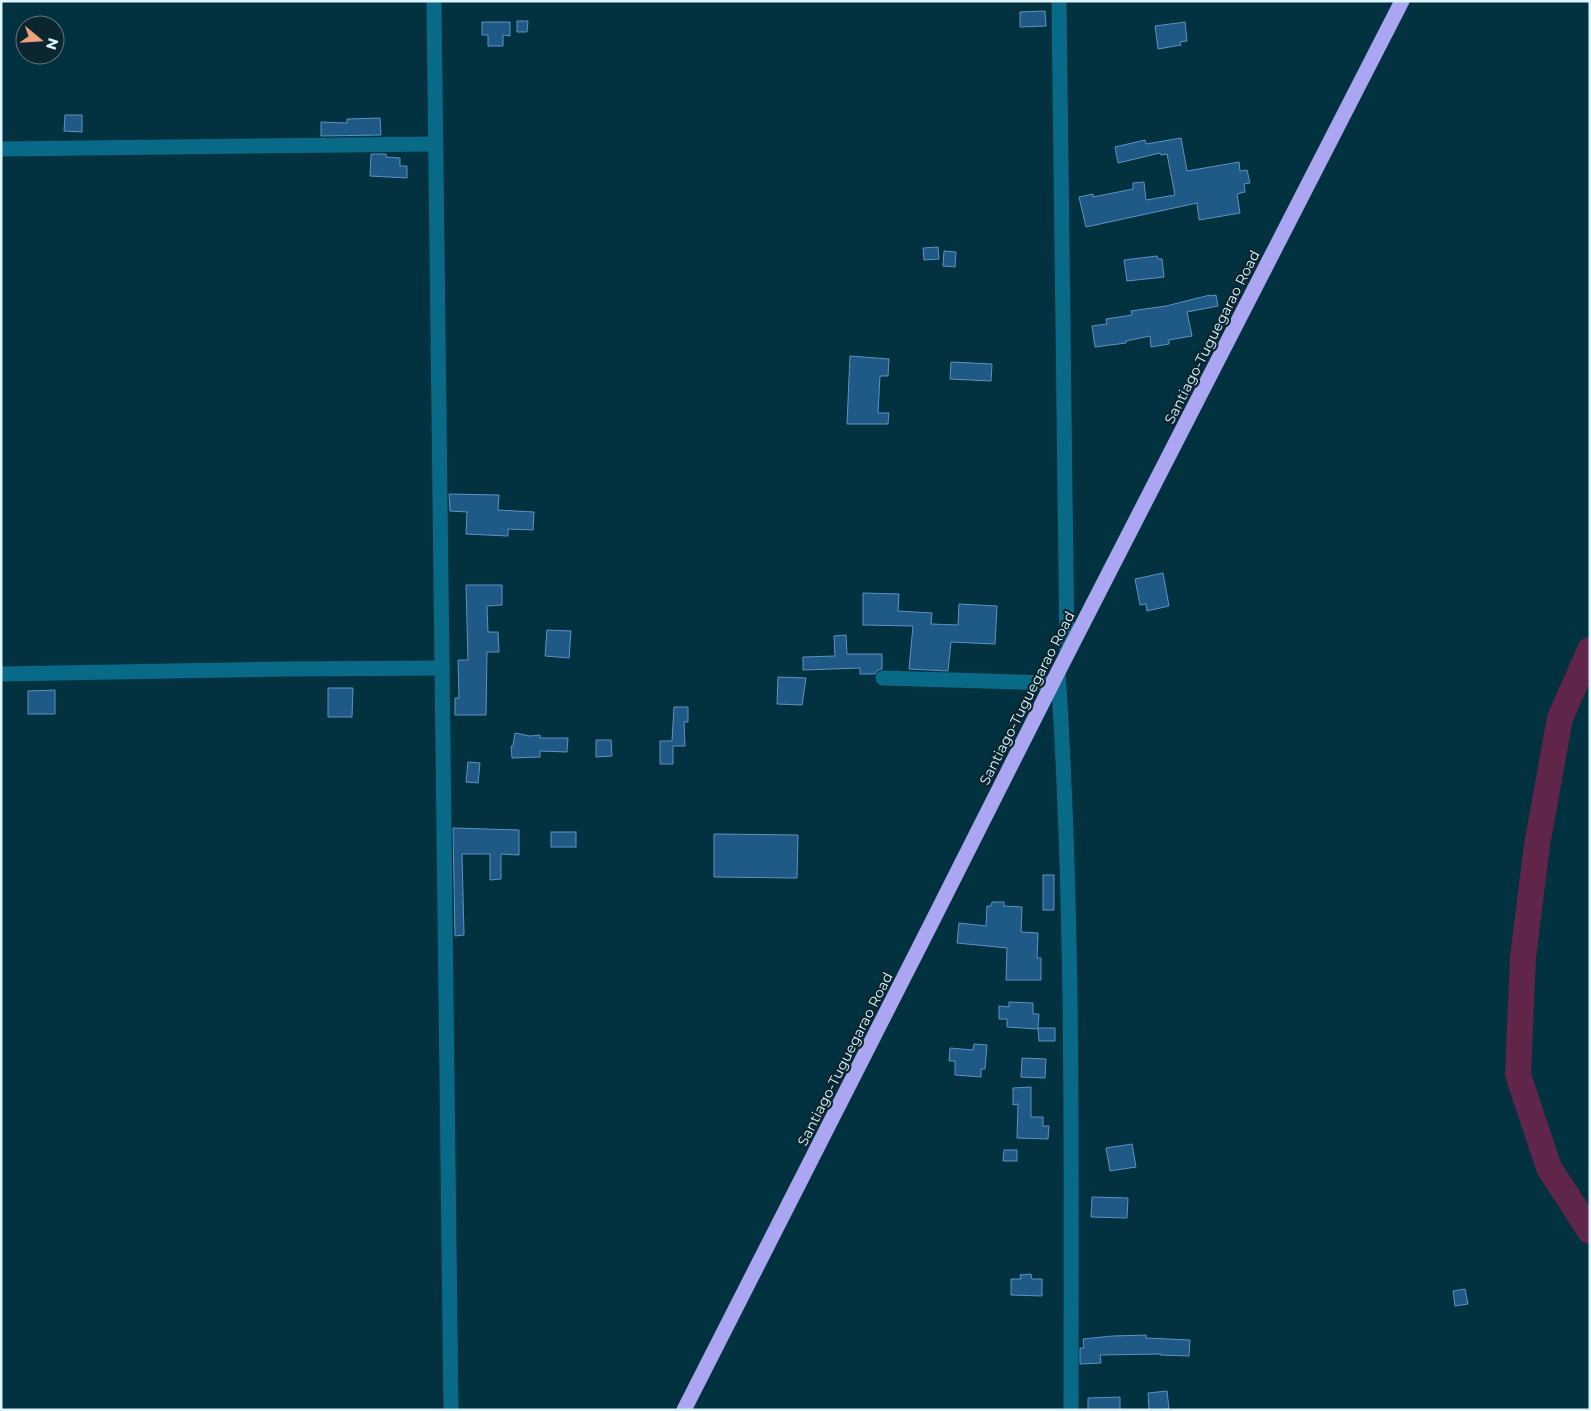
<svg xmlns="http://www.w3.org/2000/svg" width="1591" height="1411" viewBox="0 0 1591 1411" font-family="Montserrat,sans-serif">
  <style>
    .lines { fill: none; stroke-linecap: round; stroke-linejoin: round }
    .river { stroke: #5f2649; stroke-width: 26 }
    .building { fill: #1f5985; stroke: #5d93c2 }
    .minor { stroke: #096a87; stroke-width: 15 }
    .highway { stroke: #aaa6f2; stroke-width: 15 }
    .labels { text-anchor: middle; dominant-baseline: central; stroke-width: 4.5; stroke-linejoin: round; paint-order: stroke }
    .street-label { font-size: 14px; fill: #def4fe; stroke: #0c262f }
  </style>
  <rect width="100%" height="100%" fill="#023140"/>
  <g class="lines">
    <path class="river" d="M1590,650L1560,718L1537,845L1523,957L1518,1075L1549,1168L1590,1231"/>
  </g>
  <g class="building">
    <path d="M1045,11L1046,26L1020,27V12Z"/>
    <path d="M517,21H528L527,32H517Z"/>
    <path d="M482,22H510V36L503,35V46H488V35H482Z"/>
    <path d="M1185,22L1187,41L1180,42L1181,45L1158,49L1155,26Z"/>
    <path d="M65,115H82V132L64,131Z"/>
    <path d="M380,118L381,135L321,136V122L347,123V119Z"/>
    <path d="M1181,138L1187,171L1239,162L1240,171L1247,170L1250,183L1244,184L1245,192L1237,194L1240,213L1199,220L1197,203L1086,227L1079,197L1093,194V197L1133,189V183L1144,182L1146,200L1175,195L1167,154L1161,155L1160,153L1118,163L1115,147L1145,140L1146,144Z"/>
    <path d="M371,154H386V157L400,158V166H407V178L370,176Z"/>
    <path d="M938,247L939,259L924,260L923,248Z"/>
    <path d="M944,251L956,252L955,267L943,266Z"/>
    <path d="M1157,256L1158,259H1162L1164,277L1127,281L1124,260Z"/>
    <path d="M1210,295V296L1216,295L1218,306L1187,312L1192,336L1169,340V344L1151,347L1150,336L1126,341V343L1095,347L1092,326L1107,324L1106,319L1132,315L1131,311L1166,306Z"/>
    <path d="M850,356L889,359L888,376H880L878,413H889L888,424H847Z"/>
    <path d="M951,362L992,364L991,381L950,379Z"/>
    <path d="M449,494L499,495L498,510L534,512L533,530L508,529V536L466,534L467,512L450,511Z"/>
    <path d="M1163,573L1169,606L1147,611L1146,604L1140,605L1135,579Z"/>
    <path d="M466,585H502V605L487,606L488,632H498L499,652H487L486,715H455V698H459L458,660H468Z"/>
    <path d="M863,593L899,594L898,611L932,613L931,624L958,625L959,604L997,606L995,644L951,642L948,671L909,669L913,626L863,625Z"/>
    <path d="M547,630L571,631L569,658L545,656Z"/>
    <path d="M846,635L847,654H882V669L878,670L875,674H860V668L803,670V657L835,656L834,636Z"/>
    <path d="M778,677L806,678L802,705L777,704Z"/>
    <path d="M328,688H353L352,717H328Z"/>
    <path d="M55,690V714H28V691Z"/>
    <path d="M674,707H688V722H684L685,746H673V764H660V741H672Z"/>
    <path d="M515,733L530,736L540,735V738H568L567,752L540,751V757L512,758L511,746H513Z"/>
    <path d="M596,740H611L612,756L596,757Z"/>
    <path d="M468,762L480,763L478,783L466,782Z"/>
    <path d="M453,828L519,830V855L501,854V879L490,880V854H462L464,935L455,936Z"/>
    <rect x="551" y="832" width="25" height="15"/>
    <path d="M714,834L798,835L797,878L714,877Z"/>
    <rect x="1043" y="875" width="11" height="35"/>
    <path d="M992,902H1004V906L1022,907L1021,932L1038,933L1037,958H1041V980H1006L1007,948L957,943L959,923L986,926L987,906H991Z"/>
    <path d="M1009,1002L1033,1003V1014H1039L1038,1028H1055V1041H1039L1038,1029L1007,1027V1019H999V1006L1009,1007Z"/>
    <path d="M974,1044L987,1045L985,1069H981V1077L955,1075V1061H949L950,1048L973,1050Z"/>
    <path d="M1022,1058L1046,1059L1045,1078L1021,1077Z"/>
    <path d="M1031,1087V1117H1043V1126H1049L1048,1139L1017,1138L1018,1104L1013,1105V1088Z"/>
    <path d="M1132,1144L1136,1167L1110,1171L1106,1148Z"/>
    <path d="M1004,1150H1017V1161H1003Z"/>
    <path d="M1092,1197L1128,1198L1127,1218L1091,1217Z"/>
    <path d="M1031,1274L1032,1279H1042V1296L1011,1295V1279H1021L1020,1275Z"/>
    <path d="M1465,1289L1468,1304L1455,1306L1453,1291Z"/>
    <path d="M1146,1335V1338L1190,1340L1189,1356L1160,1355V1354L1100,1355L1101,1363L1080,1364V1348H1084L1083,1339L1112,1336Z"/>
    <path d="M1167,1391L1169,1409L1149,1410L1148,1393Z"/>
    <path d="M1120,1397V1410H1088V1398Z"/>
  </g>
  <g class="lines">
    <g class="minor">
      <path d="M434,1L451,1410"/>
      <path d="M1059,1L1067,654"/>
      <path d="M1,149L435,144"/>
      <path d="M1058,672C1074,917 1071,1164 1071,1410"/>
      <path d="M1,674L287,669L442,668"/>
      <path d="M883,678L1052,683"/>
    </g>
    <path class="highway" d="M684,1410L932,922L1058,672L1402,1"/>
  </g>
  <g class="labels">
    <g class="street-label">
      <text transform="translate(1212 337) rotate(-63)">Santiago-Tuguegarao Road</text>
      <text transform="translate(1027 698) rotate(-63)">Santiago-Tuguegarao Road</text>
      <text transform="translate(845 1059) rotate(-63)">Santiago-Tuguegarao Road</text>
    </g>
  </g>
  <rect width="1591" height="1411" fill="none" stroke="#def4fe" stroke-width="5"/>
  <g transform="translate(40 40) rotate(108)"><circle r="24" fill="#0c262f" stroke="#607882"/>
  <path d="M0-4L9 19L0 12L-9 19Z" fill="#f1a17c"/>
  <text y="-8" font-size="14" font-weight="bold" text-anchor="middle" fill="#def4fe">N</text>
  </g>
</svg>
